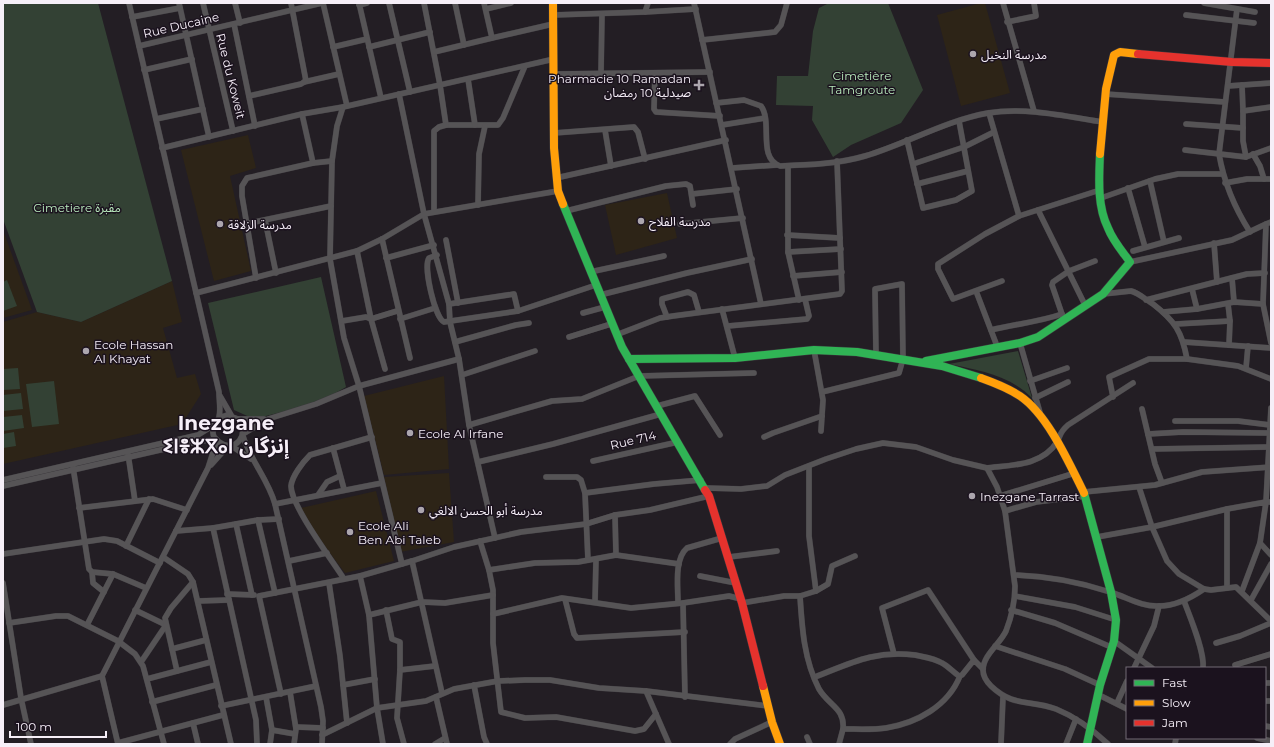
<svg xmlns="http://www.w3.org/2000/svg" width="1274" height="747" viewBox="0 0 1274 747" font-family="Montserrat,'Noto Sans Arabic','Noto Sans Tifinagh',sans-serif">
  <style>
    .education { fill: #2d2417 }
    .green { fill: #334134 }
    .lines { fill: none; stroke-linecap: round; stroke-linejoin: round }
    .street-casing { stroke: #3b383d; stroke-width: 6 }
    .fast-casing { stroke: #3b383d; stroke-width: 9 }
    .slow-casing { stroke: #3b383d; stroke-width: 9 }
    .jam-casing { stroke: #3b383d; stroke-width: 9 }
    .street { stroke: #565456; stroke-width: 5.5 }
    .fast { stroke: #30b455; stroke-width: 8 }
    .slow { stroke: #ff9f0a; stroke-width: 8 }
    .jam { stroke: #e5322d; stroke-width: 8 }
    .poi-dot { fill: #aca6ae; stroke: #1b121e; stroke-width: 1.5 }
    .labels { text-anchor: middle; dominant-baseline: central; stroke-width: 3; stroke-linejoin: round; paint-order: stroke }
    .street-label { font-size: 12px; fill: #f6eff8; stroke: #1b121e }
    .poi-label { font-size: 12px; fill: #f6eff8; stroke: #1b121e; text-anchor: start }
    .park-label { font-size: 12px; fill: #b8eabc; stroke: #1b121e }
    .town-label { font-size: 20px; font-weight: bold; fill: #f6eff8; stroke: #1b121e }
  </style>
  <rect width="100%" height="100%" fill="#231e24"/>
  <g class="education">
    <path d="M981,3H985L1010,93L961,106L937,15Z"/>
    <path d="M248,135L256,168L230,176L251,271L214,281L181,150Z"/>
    <path d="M667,193L677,238L616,255L605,205Z"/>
    <path d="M3,230L32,310L3,318Z"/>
    <path d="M172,281L182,322L163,328L177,378L195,374L201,394L182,424L3,464V322L37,312L81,322Z"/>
    <path d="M444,376L449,469L384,475L364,396Z"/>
    <path d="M449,473L454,542L400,552L384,477Z"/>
    <path d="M376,491L394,561L345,573L299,512L301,508Z"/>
  </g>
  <g class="green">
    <path d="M3,3H98L172,281L81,322L37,312L3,219Z"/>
    <path d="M829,3H888L923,90L901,123L851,145L833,157L812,120L813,106L776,105L777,76H808L813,31L819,8Z"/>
    <path d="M321,277L346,387L318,403L254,419L234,410L208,303Z"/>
    <path d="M7,280L17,306L3,311V282Z"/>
    <path d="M1018,351L1032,398C1010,375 978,370 949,364Z"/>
    <path d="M18,368L20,389L3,390V369Z"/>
    <path d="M54,381L59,424L32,427L26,384Z"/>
    <path d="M21,393L23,409L3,411V395Z"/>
    <path d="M22,415L24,428L3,431V417Z"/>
    <path d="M14,432L16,446L3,448V434Z"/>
  </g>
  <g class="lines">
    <defs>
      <g id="street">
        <path d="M129,3L219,392C219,400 221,410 219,417C216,426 207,433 219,442C235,454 251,434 238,419L227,415L219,418"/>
        <path d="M179,3L209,137"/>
        <path d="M203,3L233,131"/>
        <path d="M235,3L240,23"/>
        <path d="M323,3L347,106"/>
        <path d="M359,3L381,98"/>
        <path d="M389,3L410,92"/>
        <path d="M424,3L440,85L446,125H498L503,118L525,66"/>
        <path d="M455,3L464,45"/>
        <path d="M694,3L761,304"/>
        <path d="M1003,3L1034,111"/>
        <path d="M1204,3L1255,12"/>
        <path d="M359,5L367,3"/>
        <path d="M486,9L511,3"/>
        <path d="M1237,9L1219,154C1224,183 1234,207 1250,232"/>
        <path d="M645,12L648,3"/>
        <path d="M553,15L645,12L696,9"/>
        <path d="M1186,15L1254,23"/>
        <path d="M132,17L180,8"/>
        <path d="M1007,22L1036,16L1034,3"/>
        <path d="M234,24L255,126"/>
        <path d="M492,38L553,24"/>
        <path d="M702,40L775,32L781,25L787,3"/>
        <path d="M139,46L322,3"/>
        <path d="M333,47L367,39"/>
        <path d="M369,47L430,32"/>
        <path d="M434,52L492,38L484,3"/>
        <path d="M144,70L192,59"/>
        <path d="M601,73L602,14"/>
        <path d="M655,73L654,109L656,112L720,116"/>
        <path d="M554,74L710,72"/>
        <path d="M468,79L475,125"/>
        <path d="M304,82L339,74"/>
        <path d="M1242,85L1243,111"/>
        <path d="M1228,86L1271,83"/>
        <path d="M399,94L424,214L449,304L450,322L459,359L469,425L495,538"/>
        <path d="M1105,94L1225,102"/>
        <path d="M249,96L301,84L306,81L291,3"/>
        <path d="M716,103L744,100L761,106C773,122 757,158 780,166C808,165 838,164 865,156C906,144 944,121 988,113C1026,107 1064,116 1102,122"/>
        <path d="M343,107L337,126L332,161L330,259L344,338L359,386L402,564"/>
        <path d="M989,113L1019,216L1100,190"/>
        <path d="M302,114L313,163"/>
        <path d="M156,119L203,109"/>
        <path d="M1186,124L1243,128"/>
        <path d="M722,125L765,118"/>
        <path d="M605,130L611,166"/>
        <path d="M554,133L634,127L638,132L645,159"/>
        <path d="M907,140L923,208L956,200L972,191L959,121"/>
        <path d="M162,148L302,114L343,107L554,59"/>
        <path d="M1185,150L1246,157L1271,148"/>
        <path d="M1253,154L1260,166L1264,179"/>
        <path d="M1246,157L1243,141V111L1271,107"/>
        <path d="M913,164L964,147L994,132"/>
        <path d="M788,166V252L799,300"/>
        <path d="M732,168L777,165"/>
        <path d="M556,178L726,140"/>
        <path d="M1150,181L1164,242"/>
        <path d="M1225,183L1247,179H1271"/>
        <path d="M917,184L968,171"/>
        <path d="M1128,188L1145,247"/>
        <path d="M692,194L737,189"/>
        <path d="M1101,198L1155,179L1178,174H1223"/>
        <path d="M478,205L479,154L485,126"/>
        <path d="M1038,210L1085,305"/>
        <path d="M566,211L666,186L686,184L690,186L693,205"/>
        <path d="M434,212V131L439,127L446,125"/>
        <path d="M265,220L276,273"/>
        <path d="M1271,222L1266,224L1263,304L1271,343"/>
        <path d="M245,224L331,206"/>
        <path d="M680,224L743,218"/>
        <path d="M787,235L840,238"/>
        <path d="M382,239L410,358"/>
        <path d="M446,240L458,303"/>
        <path d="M1214,243L1217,282"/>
        <path d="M357,251L371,319L385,369"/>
        <path d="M1133,251L1179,238"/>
        <path d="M788,252L841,249"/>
        <path d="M437,255L429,258C423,267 435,318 444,322L518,311L596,285"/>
        <path d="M386,258L434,245"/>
        <path d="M1130,262L1232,240L1266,224"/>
        <path d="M590,272L664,256"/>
        <path d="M793,276L842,272"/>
        <path d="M256,278L242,196V186L247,178L313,163L332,161"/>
        <path d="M1232,278L1234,302"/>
        <path d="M1002,281L953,299L938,269V264L985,234L1019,216"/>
        <path d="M1192,289L1197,309"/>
        <path d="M976,291L997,346"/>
        <path d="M196,293L357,251L382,239L424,214L558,191"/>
        <path d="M1103,294L1131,291C1139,293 1146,300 1153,304C1175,321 1182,332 1187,359"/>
        <path d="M600,295L687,273L752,259"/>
        <path d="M1146,300L1247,274L1265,273"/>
        <path d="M449,304L514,294L518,311"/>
        <path d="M1228,304L1230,321L1229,345"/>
        <path d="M722,309L735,358"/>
        <path d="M1163,312L1197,309L1234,302L1263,304"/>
        <path d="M583,313L605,307"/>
        <path d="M667,317L662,304V299L688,292L694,295L699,312"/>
        <path d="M400,319L435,308"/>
        <path d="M1064,320L1052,285L1053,282L1069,271L1095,261"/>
        <path d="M342,321L366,317L371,319L397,311"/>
        <path d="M1176,324L1230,321"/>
        <path d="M728,326L807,319L809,316L805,299"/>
        <path d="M991,330C1015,324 1039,322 1062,314"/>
        <path d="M616,335L660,318L673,316L840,294L842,291L837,161"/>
        <path d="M569,337L611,324"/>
        <path d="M455,342L516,325L529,323"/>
        <path d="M1184,342L1271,348"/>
        <path d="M1020,343L1041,416"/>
        <path d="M814,350L823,400L821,431"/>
        <path d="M1246,368L1248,346"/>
        <path d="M462,375L535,351"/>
        <path d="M1030,381L1067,368"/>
        <path d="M822,392L899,373L903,359L902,284L875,289L876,355"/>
        <path d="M220,396L231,415"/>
        <path d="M1113,397L1109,377L1149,359H1187L1238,366L1271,379"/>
        <path d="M1035,398L1068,382"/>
        <path d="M657,406L695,396L720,435"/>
        <path d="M1271,408L1266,502H1271"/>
        <path d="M1142,409L1155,464L1162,483"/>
        <path d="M238,419H264"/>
        <path d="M1175,421H1238L1270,425"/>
        <path d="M469,425L552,401L582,399L639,376L754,373"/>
        <path d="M243,434L268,419L316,404L359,386L459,359"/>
        <path d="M1148,434L1183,432L1269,433"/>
        <path d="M243,436C250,460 268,479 275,504L321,707L323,721L322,744"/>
        <path d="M764,437L773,433L822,416"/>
        <path d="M230,445L251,459"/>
        <path d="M333,448L344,489"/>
        <path d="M1152,449L1269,447"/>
        <path d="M128,454L135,501"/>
        <path d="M593,461L678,442"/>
        <path d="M478,462L553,444L661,414"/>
        <path d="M211,465L228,446"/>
        <path d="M73,467L89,569L92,572L113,574L146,588"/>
        <path d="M546,477H577L581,480L585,493L588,560"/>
        <path d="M3,480L198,435L214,425"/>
        <path d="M3,486L195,442L216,439"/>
        <path d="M1139,487L1152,527L1227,509V588"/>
        <path d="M706,488L741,489L767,486L785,475L826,459L856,449L883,443L916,447L953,460L987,468"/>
        <path d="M1084,492L1155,485L1202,472L1271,467"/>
        <path d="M585,493L654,484L701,480"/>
        <path d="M318,495L327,482L340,476"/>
        <path d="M1000,496L1075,473"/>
        <path d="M275,504L382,483"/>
        <path d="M79,508L153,499L187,510"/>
        <path d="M1227,509L1266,502L1260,543L1242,591"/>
        <path d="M1005,511L1036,502L1086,496"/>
        <path d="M615,515L616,555"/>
        <path d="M258,520L275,593"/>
        <path d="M236,524L213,528L256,720L257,744"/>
        <path d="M176,531L213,528"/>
        <path d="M1097,537L1152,527L1167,561L1179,574L1204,589L1211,590L1236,587L1271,621"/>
        <path d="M480,541L489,570L493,590V643L501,712L525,718L556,717L635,731L644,729L656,714"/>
        <path d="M1260,543L1271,555"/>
        <path d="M126,546L149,499"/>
        <path d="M3,554L104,539L117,541L160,563"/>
        <path d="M163,557L188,574L193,582L231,744"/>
        <path d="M729,557L777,551"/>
        <path d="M289,561L327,553"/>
        <path d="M412,561L442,693"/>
        <path d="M489,570L535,563L578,562L616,555L679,564"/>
        <path d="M92,572L93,583L104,592"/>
        <path d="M1014,575C1047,576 1079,582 1110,592C1127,597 1141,607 1159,606C1176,606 1191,598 1204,589"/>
        <path d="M360,576L369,615L377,708L383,744"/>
        <path d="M700,576L736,583"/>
        <path d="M344,579C332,560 291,506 291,486C292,476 303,462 310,455L372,437"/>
        <path d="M3,583L21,698L31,744"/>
        <path d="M329,583L340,656L347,723"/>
        <path d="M816,591L828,584L832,566L855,556"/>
        <path d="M227,594L254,595"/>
        <path d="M252,595L236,524L258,520L279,519"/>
        <path d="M800,596L816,591L809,536V466"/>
        <path d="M1015,596L1075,607L1116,620"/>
        <path d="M565,599L574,634L577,638L685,632"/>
        <path d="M1251,600L1271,564"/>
        <path d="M198,601L229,600"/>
        <path d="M1184,601C1190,617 1205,652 1203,668"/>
        <path d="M595,602L596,559"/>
        <path d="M678,603C678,587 674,559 687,548L722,538"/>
        <path d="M683,603L685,697"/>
        <path d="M742,603L784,596H800C802,628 804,660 819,689C829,706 845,708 843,729"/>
        <path d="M135,610L166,625L141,662"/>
        <path d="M386,610L392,639L400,642V670L397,718L404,744"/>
        <path d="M1011,610L1055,623L1111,647"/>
        <path d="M493,614L562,598L631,608L683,603L729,596L741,599"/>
        <path d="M369,615L422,602L445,603L493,595"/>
        <path d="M9,623L56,616H68L118,641L135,654L143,666L164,744"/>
        <path d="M87,625L113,574"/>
        <path d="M1114,641L1152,668"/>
        <path d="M1216,643L1240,636L1271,623"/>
        <path d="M995,646L1065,669L1100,685"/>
        <path d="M172,649L206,640"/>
        <path d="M894,654L882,608L928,590L974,660"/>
        <path d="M1235,665L1271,654"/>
        <path d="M1134,668L1154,626L1159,606"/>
        <path d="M400,670L435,666"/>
        <path d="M177,671L165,618L171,608L193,582"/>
        <path d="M102,676L208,468L217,440"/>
        <path d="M815,677C851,663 875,650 915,655C924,657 934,658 942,663C948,666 953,672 959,676L962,675L974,660L983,669"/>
        <path d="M147,679L211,662"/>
        <path d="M1265,683H1271"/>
        <path d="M343,685L375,679"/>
        <path d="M474,685L484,737L487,744"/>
        <path d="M646,691L669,744"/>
        <path d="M290,692L296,729L294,744"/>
        <path d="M281,694L259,596L360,576L412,561L454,547L521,532L586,524L615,515L650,510L709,496"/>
        <path d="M1097,694L1127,709"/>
        <path d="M266,697L272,730L270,744"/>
        <path d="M436,697L447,744"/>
        <path d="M1265,701H1271"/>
        <path d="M152,702L216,685"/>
        <path d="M1117,703L1127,681"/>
        <path d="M3,705L102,676L118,744"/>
        <path d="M221,706L316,686"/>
        <path d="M193,723L198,744"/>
        <path d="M1265,726L1271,727"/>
        <path d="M296,727L323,728"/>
        <path d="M272,730L295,734"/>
        <path d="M322,735L377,708L426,701L454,689L498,681L525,680H550L599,688L646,691L768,706"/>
        <path d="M807,737L810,744"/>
        <path d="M1257,738L1271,741"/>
        <path d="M118,743L223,715"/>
        <path d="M435,744L445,738"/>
        <path d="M730,744L735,739L772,722"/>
        <path d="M839,744L843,729C857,729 872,730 886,728C917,723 948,706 960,676"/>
        <path d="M1001,744L1003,697"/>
        <path d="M1066,744L1076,719"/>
        <path d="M1108,744C1092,729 1076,717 1056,709C1030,699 1014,708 991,686C987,682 983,676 983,670C983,655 1000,644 1006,631C1011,618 1015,600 1015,586L1005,511L997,487L987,468C1011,465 1042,466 1057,442C1062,433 1059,433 1068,425L1133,383"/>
        <path d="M1175,744L1176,738"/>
      </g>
      <g id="fast">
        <path d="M563,204L622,347L705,490"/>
        <path d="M629,359L735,358L814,350L857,352L942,366L981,378"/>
        <path d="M926,361L1020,343L1038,337L1103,294L1130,262C1122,251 1113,241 1108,228C1097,206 1099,178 1100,154"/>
        <path d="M1084,493L1111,592L1116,620L1114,641L1100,685L1087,744"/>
      </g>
      <g id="slow">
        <path d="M553,3L554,148L558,191L563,204"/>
        <path d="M1100,154L1106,89L1114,55L1120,52L1138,54"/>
        <path d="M981,378C995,383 1008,388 1020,396C1048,415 1069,463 1084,493"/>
        <path d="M763,686L772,722L780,744"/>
      </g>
      <g id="jam">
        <path d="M1138,54L1232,62L1271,63"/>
        <path d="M705,490L709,496L742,603L763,686"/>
      </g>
    </defs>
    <use href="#street" class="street-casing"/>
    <use href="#fast" class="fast-casing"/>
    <use href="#slow" class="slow-casing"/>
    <use href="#jam" class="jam-casing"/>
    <use href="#street" class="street"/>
    <use href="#fast" class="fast"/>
    <use href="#slow" class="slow"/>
    <use href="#jam" class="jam"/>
  </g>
  <g class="poi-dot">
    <circle cx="973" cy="54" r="4"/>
    <path d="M697 79h4v4h4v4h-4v4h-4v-4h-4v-4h4z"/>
    <circle cx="641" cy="221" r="4"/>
    <circle cx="220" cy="224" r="4"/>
    <circle cx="86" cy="351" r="4"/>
    <circle cx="410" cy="433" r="4"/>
    <circle cx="972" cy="496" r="4"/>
    <circle cx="421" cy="510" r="4"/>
    <circle cx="350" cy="532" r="4"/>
  </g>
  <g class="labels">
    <g class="street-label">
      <text transform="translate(181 25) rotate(-13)">Rue Ducaine</text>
      <text transform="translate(231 76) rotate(76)">Rue du Koweit</text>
      <text transform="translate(633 440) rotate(-13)">Rue 714</text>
    </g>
    <g class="poi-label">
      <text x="981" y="54">مدرسة النخيل</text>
      <text x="691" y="78" text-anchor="end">Pharmacie 10 Ramadan<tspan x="691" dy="14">صيدلية 10 رمضان</tspan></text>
      <text x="649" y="221">مدرسة الفلاح</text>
      <text x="228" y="224">مدرسة الزلاقة</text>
      <text x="94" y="344">Ecole Hassan<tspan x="94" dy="14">Al Khayat</tspan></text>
      <text x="418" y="433">Ecole Al Irfane</text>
      <text x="980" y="496">Inezgane Tarrast</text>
      <text x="429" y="510">مدرسة أبو الحسن الالغي</text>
      <text x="358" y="525">Ecole Ali<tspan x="358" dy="14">Ben Abi Taleb</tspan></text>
    </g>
    <g class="park-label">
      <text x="862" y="75">Cimetière<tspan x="862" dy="14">Tamgroute</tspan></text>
      <text x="77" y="207">Cimetiere مقبرة</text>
    </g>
    <g class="town-label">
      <text x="226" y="423">Inezgane<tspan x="226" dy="23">ⵉⵏⴻⵣⴳⴰⵏ إنزگان</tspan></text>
    </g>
  </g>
  <rect width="1274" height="747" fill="none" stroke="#f6eff8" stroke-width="8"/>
  <rect x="1126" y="667" width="140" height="72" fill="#1b121e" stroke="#736a75"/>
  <rect x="1134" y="680" width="20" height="6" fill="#30b455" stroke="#736a75"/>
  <text x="1162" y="687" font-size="12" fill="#f6eff8">Fast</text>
  <rect x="1134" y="700" width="20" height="6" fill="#ff9f0a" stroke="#736a75"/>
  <text x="1162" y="707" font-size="12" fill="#f6eff8">Slow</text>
  <rect x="1134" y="720" width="20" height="6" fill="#e5322d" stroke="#736a75"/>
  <text x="1162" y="727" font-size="12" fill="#f6eff8">Jam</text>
  <path d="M10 731v6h96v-6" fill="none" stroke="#f6eff8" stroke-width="2"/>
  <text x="16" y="731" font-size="12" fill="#f6eff8" stroke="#1b121e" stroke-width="3" paint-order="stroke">100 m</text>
</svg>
